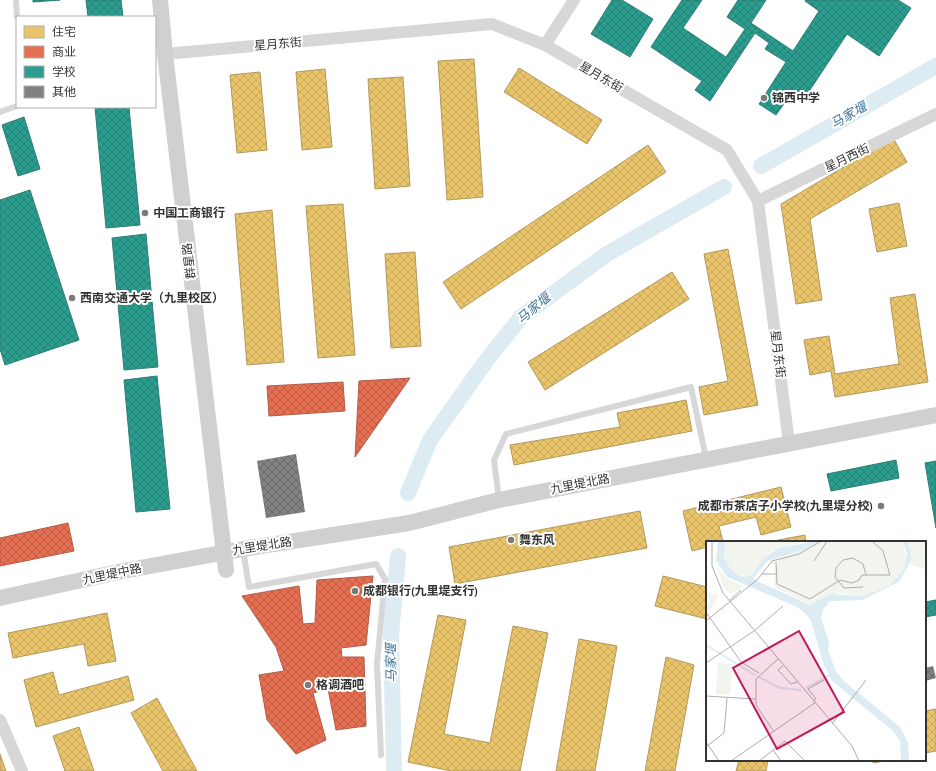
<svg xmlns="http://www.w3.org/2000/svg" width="936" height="771" viewBox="0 0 936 771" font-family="'Alegreya Sans','Noto Sans SC',sans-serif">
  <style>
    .homes { fill: url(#homes-cross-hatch); stroke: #b2985a }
    .shops { fill: url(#shops-cross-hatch); stroke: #b15d48 }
    .schools { fill: url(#schools-cross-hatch); stroke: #2d7d73 }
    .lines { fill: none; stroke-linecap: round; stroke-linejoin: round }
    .canal { stroke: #ddebf3; stroke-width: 16 }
    .building { fill: url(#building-cross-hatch) }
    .lane { stroke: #d7d7d7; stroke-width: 6 }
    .street { stroke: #d7d7d7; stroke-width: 12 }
    .secondary { stroke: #d0d0d0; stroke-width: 16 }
    .poi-dot { fill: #7a7a7a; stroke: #fff; stroke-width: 1.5 }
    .labels { text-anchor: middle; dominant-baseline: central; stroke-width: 4; stroke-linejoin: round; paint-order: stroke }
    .street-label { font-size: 12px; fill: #333; stroke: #fff }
    .poi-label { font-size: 12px; font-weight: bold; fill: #333; stroke: #fff; text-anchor: start }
    .water-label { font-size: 13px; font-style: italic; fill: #3f7597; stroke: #fff }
    .inset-river { fill: none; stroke: #ddebf3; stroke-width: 2 }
    .inset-road { fill: none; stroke: #adadad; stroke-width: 1 }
    .view { fill: #c2185b; fill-opacity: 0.15; stroke: #c2185b; stroke-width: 2 }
    .inset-edge { fill: none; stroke: #333; stroke-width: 2 }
  </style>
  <defs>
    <pattern id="homes-cross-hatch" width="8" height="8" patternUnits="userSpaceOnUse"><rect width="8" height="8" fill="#e9c46a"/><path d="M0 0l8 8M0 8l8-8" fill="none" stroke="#c8a95c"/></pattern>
    <pattern id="shops-cross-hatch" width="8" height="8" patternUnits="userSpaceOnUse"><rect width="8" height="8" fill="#e76f51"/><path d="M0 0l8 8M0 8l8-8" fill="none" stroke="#bc5c44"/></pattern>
    <pattern id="schools-cross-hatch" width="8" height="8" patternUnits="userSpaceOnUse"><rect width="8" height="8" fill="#2a9d8f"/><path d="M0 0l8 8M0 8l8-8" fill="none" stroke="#258175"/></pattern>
    <pattern id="building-cross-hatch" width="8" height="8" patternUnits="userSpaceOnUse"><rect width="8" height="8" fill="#818181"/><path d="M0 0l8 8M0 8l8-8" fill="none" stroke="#6a6a6a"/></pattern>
  </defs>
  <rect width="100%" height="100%" fill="#fff"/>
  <g class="homes">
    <path d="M474,59L483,197L447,200L438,61Z"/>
    <path d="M519,68L602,120L587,144L504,92Z"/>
    <path d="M325,69L332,147L302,150L296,72Z"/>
    <path d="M260,72L267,150L237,153L230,75Z"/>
    <path d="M403,77L410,186L375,189L368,79Z"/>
    <path d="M893,138L907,162L810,219L822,300L796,304L781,204Z"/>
    <path d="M648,145L666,172L461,309L443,282Z"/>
    <path d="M899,203L907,246L877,252L869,209Z"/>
    <path d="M343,204L355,355L318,358L306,206Z"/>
    <path d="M272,210L284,362L247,365L235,214Z"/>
    <path d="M728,249L758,405L704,415L699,387L728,381L704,254Z"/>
    <path d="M415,252L421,346L391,348L385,254Z"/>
    <path d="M672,272L689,299L545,390L528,362Z"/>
    <path d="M915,294L928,382L835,397L831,371L810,375L804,340L829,336L835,374L899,364L890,298Z"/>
    <path d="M686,400L692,431L514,465L510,445L620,427L617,413Z"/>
    <path d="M781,487L791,527L761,535L756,517L719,526L723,542H707V547L692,551L683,511Z"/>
    <path d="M640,511L647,548L455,584L449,547Z"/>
    <path d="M805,535L806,542H768Z"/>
    <path d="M663,576L707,587V619L655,606Z"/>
    <path d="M107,613L116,661L88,666L84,644L13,658L8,633Z"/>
    <path d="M438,615L466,620L444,734L490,743L513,626L548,633L520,771H451L408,762Z"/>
    <path d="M579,639L617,646L595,771H556Z"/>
    <path d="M666,657L694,665L675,771H645Z"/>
    <path d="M53,672L59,695L128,676L134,700L36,727L24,680Z"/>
    <path d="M157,698L197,771H163L131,713Z"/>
    <path d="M936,709V751L925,753V711Z"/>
    <path d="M79,727L94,771H65L53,736Z"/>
    <path d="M0,754L6,771H0Z"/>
    <path d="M739,760H768L766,771H736Z"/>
    <path d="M873,760H889L873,763Z"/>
  </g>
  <g class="shops">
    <path d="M410,378L355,457L359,381Z"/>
    <path d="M343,382L345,411L269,416L267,386Z"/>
    <path d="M68,523L74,551L0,566V538Z"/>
    <path d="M373,576L366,645L341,648L342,657H364L366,726L336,730L328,689L313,693L326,740L296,754L267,720L259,675L284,671L276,647L242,596L299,586L303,624L315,623L317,580Z"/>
  </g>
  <g class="schools">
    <path d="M33,0H60L33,2Z"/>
    <path d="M86,0H121L123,17H88Z"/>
    <path d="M612,0H622L653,19L630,57L591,34Z"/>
    <path d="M682,0H702L683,28L726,57L745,29L727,17L738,0H766L751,23L793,51L819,11L805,1L806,0H898L911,8L879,56L847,34L802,102L790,95L776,115L759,104L786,62L765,49L769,43L755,33L710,101L695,90L702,81L651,47Z"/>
    <path d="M95,107H129L140,225L106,228Z"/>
    <path d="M24,117L40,169L18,176L2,125Z"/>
    <path d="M30,190L79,340L5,365L0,349V200Z"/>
    <path d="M146,234L158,367L124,370L112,238Z"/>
    <path d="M157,376L170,509L136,512L124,380Z"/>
    <path d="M896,460L899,478L831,491L827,474Z"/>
    <path d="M936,461V528L925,463Z"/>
    <path d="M936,600V615L925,617V602Z"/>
  </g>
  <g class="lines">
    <g class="canal">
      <path d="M761,166L936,66"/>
      <path d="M408,493L430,440L486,361L521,317L607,254L724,187"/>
      <path d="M394,771L391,636L398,556"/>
    </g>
  </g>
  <g class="building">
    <path d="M296,454L305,512L266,518L257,461Z"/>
    <path d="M933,666L936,678L925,681V668Z"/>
  </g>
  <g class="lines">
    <g class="lane">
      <path d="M16,0L17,17"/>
      <path d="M0,112L17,106"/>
      <path d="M499,500L494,460L506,434L691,387L706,458"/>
      <path d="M243,550L249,587L376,564L385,579L377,664L381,755"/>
    </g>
    <g class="street">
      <path d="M545,45L574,0"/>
      <path d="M165,54L492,24L545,45L727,150L758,201L789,443"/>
      <path d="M758,201L936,114"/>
      <path d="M0,720L22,771"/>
    </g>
    <g class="secondary">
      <path d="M160,0L165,54L226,570"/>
      <path d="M0,598L123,571L243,549L409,523L499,500L936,415"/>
    </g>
  </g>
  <g class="poi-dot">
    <circle cx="764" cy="98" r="4"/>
    <circle cx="145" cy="213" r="4"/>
    <circle cx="72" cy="298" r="4"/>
    <circle cx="881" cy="506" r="4"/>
    <circle cx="511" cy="540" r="4"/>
    <circle cx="355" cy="591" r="4"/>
    <circle cx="308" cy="685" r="4"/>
  </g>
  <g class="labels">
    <g class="street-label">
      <text transform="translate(278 44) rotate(-5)">星月东街</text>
      <text transform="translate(601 77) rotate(30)">星月东街</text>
      <text transform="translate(847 158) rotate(-26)">星月西街</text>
      <text transform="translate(189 261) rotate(-97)">群星路</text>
      <text transform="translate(778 354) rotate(83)">星月东街</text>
      <text transform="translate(580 484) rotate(-11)">九里堤北路</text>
      <text transform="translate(262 546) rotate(-9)">九里堤北路</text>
      <text transform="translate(112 574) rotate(-12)">九里堤中路</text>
    </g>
    <g class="poi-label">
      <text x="772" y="98">锦西中学</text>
      <text x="153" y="213">中国工商银行</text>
      <text x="80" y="298">西南交通大学（九里校区）</text>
      <text x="873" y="506" text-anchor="end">成都市茶店子小学校(九里堤分校)</text>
      <text x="519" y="540">舞东风</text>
      <text x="363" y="591">成都银行(九里堤支行)</text>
      <text x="316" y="685">格调酒吧</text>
    </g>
    <g class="water-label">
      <text transform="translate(849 116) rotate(-30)">马家堰</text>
      <text transform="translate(534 309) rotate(-40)">马家堰</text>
      <text transform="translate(392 663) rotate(-91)">马家堰</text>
    </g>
  </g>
  <g transform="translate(706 541)">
    <rect width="220" height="220" fill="#fff"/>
    <path d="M19,0H102L72,7L64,11L48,32L40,36L29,32L21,23L18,10ZM202,0H220V28L204,24L206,18Z" fill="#f1f5ed"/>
    <path d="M0,50L13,54L4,70L0,66L4,61Z" fill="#f1f5ed"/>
    <path d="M111,0H197L201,20L195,35L184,44L158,55L133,52L104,64L68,45L69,24L62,19ZM11,26L22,38L37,45L27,52H22L17,45ZM12,122L26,123L24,153H10Z" fill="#f1f5ed"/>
    <path d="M12,0H19L18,15L24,27L32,34L40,36L48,32L58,17L72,7L111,0L100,8L62,19L47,38L104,64L125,53L158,55L184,44L198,29L201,13L197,0H202L206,18L193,41L156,59L124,60L117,69L115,77L123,101L122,109L130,131L139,141L194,186L202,202L203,220H195L194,200L186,189L126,140L118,124L105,80L99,72L91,66L21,36L10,20Z" fill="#ddebf3"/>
    <path class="inset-river" d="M0,104L49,134M53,136L74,147L95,149M100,147L124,134"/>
    <path class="inset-road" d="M6,0V25L17,52L146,205L153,220M108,20L121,0M70,21L71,43L104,58L134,39L146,42L153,39L156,34H184L177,10L166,0M56,33H70M157,46L138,47L129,36L130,27L137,19L147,17L157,23L160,34M24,59L35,49M0,71L35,121L53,132M0,80L52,38L66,20L93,13L115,0M0,122L48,90L77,65M77,125L72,129L85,143L91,141M0,155L49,158M107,160L110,158L102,148L118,139M126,183L160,139M68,191L50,164V138L72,118M0,201L13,220M0,206L18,192L21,157M67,209L75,220M25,220L110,161M53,220L79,200L99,220"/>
    <path class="view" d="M93,90L138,171L71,208L27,127Z"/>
    <rect width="220" height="220" class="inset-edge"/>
  </g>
  <rect x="16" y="16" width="140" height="92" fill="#ffffff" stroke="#adadad"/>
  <rect x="24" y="26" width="20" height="12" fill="#e9c46a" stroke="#adadad"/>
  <text x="52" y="36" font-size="12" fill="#333333">住宅</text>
  <rect x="24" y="46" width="20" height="12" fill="#e76f51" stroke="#adadad"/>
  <text x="52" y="56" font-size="12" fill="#333333">商业</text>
  <rect x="24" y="66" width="20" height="12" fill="#2a9d8f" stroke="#adadad"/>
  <text x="52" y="76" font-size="12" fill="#333333">学校</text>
  <rect x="24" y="86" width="20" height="12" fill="#818181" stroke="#adadad"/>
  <text x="52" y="96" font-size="12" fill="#333333">其他</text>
</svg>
